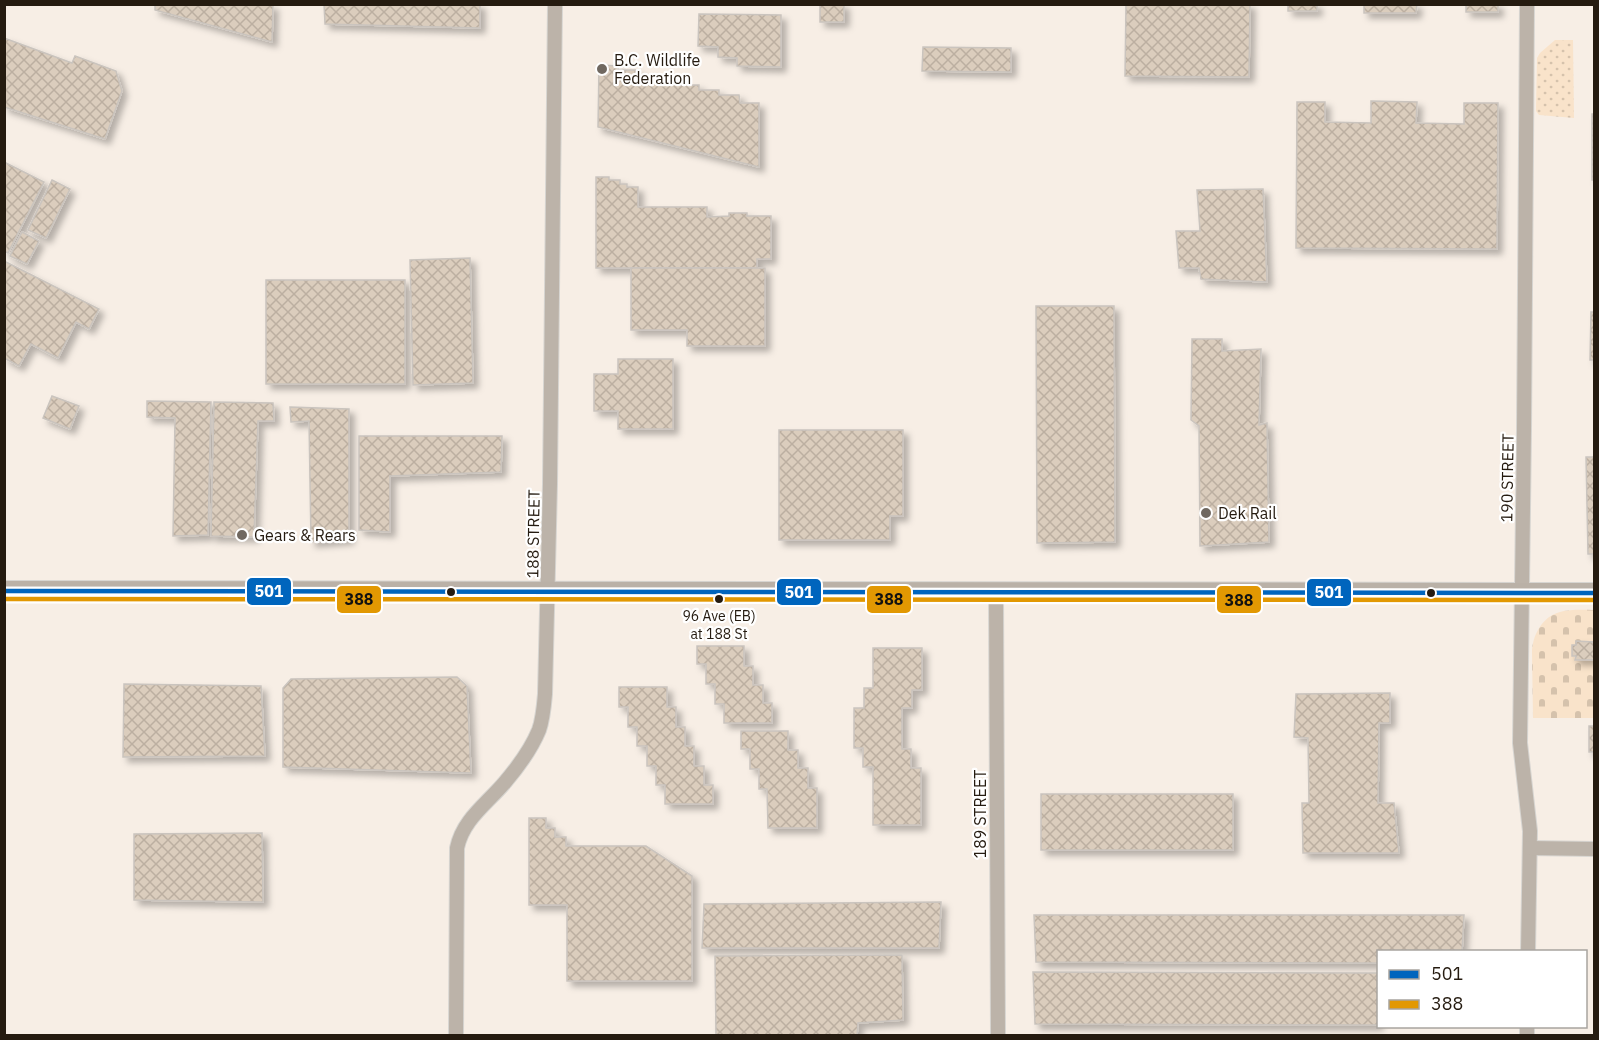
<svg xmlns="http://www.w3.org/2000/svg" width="1599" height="1040" viewBox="0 0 1599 1040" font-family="'IBM Plex Sans',sans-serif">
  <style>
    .built { fill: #f7eee5; fill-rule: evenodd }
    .grass { fill: url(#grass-dots) }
    .cemetery { fill: url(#cemetery-stones) }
    .building { fill: url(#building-cross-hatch); stroke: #cac4be; stroke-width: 1.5; filter: url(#shadow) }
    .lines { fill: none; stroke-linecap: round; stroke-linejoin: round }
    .street-casing { stroke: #d7d5d1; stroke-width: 16 }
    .secondary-casing { stroke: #d7d5d1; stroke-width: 22 }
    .street { stroke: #bcb3a9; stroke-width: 14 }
    .secondary { stroke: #bab1a7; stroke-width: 20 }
    .bus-1-casing { stroke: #fff; stroke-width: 9 }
    .bus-2-casing { stroke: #fff; stroke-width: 9 }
    .bus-1 { stroke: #0065bd; stroke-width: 4.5 }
    .bus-2 { stroke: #e29802; stroke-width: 4.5 }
    .poi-dot { fill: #706860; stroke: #fff; stroke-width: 2 }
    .bus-dot { fill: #251b10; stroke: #fff; stroke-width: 2 }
    .labels { text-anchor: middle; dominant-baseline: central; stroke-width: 4.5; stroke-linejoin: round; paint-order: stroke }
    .bus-label { font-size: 14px; fill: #251b10; stroke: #fff }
    .poi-label { font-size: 16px; fill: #251b10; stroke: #fff; text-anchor: start }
    .street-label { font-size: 16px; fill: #251b10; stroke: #fff }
    .line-badge { stroke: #fff; stroke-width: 2 }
    .badge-label { font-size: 16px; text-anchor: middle; font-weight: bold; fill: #fff }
    .pale-badge-label { font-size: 16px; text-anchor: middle; font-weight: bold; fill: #111 }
  </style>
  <defs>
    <pattern id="grass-dots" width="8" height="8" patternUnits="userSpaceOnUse" patternTransform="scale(1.5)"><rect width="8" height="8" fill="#f9e3ca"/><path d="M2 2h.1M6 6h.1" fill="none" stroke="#d5c2ac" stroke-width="1.8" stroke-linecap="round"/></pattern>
    <pattern id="cemetery-stones" width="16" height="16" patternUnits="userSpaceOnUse" patternTransform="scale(1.5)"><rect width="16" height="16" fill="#f9e3ca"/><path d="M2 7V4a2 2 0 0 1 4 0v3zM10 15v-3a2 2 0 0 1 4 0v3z" fill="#d5c2ac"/></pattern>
    <pattern id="building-cross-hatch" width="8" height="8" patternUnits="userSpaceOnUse" patternTransform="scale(1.5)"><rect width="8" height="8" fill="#dbcdbd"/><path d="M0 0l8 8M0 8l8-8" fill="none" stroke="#bcafa1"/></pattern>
    <filter id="shadow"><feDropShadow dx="5" dy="5" stdDeviation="3" flood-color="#0004"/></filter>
  </defs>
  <rect width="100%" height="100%" fill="#faf8f5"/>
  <path class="built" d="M5,5H1594V1035L5,1036ZM1378,952H1586V1026H1378Z"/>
  <path class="grass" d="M1555,40H1573L1574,118L1539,115L1536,111L1537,58L1540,53Z"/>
  <path class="cemetery" d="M1594,610V718H1533L1532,653C1532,635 1543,616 1560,612C1571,609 1584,610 1594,610Z"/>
  <g class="building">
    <path d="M155,4L273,5L272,42L155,10Z"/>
    <path d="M324,4H480V28L325,24Z"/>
    <rect x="820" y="4" width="24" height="18"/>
    <path d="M1126,4H1250L1249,77L1125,76Z"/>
    <rect x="1288" y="4" width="29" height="7"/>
    <path d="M1364,4H1417L1416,13H1364Z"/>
    <rect x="1466" y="4" width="32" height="8"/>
    <path d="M699,14L781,15V67L737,66V58L718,57V47L698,46Z"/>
    <path d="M4,38L72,63L75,56L116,71L122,91L105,139L4,107Z"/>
    <path d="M923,47L1011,48V72L922,71Z"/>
    <path d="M599,65L619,66L618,70H639V75H658L659,80H679V85H699V90H719V95H739L740,103H759V167L598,127Z"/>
    <path d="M1371,101L1417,102L1416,123L1464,124V103H1498L1497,249L1296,248L1297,102H1325V122L1371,123Z"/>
    <rect x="1592" y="114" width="2" height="66"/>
    <path d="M4,162L44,182L8,253L4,251Z"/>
    <path d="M596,177H609V180H620V184H627V187H638V207H707V217L729,216V213H747V216H771V259H757V268H596Z"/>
    <path d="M52,180L70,189L46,238L28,230Z"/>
    <path d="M1263,189L1267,282L1201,279L1199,268H1179L1176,231H1200L1197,190Z"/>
    <path d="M22,232L39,241L27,264L10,256Z"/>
    <path d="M470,258L473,383L413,385L410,260Z"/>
    <path d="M4,261L99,309L89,329L76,322L58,358L31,344L19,366L4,358Z"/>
    <path d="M631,268H765V346H687V330H631Z"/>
    <rect x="266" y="280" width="139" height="104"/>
    <path d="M1036,306H1114L1115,542L1037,543Z"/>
    <path d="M1591,312H1594V360H1590Z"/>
    <path d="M1192,339H1222V351L1261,349L1259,425L1267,423L1269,542L1200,546L1199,426L1191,420Z"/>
    <path d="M618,359H673V429H618V411H594V374H618Z"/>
    <path d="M52,396L79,406L70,429L43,418Z"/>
    <path d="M147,401L211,402L208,535L173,536L175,418L147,417Z"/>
    <path d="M214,402L273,403L274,421H258L254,537L211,536Z"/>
    <path d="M290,407L349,409V539L311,542L309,421L291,422Z"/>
    <path d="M779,430H903V516H890V540H779Z"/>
    <path d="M359,436H502L501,472L390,476V532L359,530Z"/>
    <path d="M1586,457H1594V554H1588Z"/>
    <path d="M1576,641L1594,642V660H1575L1576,656H1572V645H1576Z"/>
    <path d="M697,646H744V666H753V685H763V703H772V723H724V704H715V684H706V664H697Z"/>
    <path d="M873,648H922V690H912V708H902V749H911V768H921V825H873V767H863V748H854V708H864V688H873Z"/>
    <path d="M457,677L467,686L471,773L283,767V688L291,679Z"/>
    <path d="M124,684L261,686L265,756L123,757Z"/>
    <path d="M619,687H667V707H676V727H685V746H694V766H704V785H713V804H665V785H656V766H647V746H637V727H628V707H619Z"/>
    <path d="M1390,693V723H1379L1378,803H1394L1399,853H1303L1302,803H1309L1308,738L1294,737L1296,694Z"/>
    <rect x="1589" y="726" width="5" height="26"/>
    <path d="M741,731H788V750H798V768H808V788H817V828H768L767,789H759V769H750V749H741Z"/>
    <rect x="1041" y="794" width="192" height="56"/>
    <path d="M529,818H546V828H555V837H566V846H646L692,876V981H567V905H529Z"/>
    <path d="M262,833L263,902L134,900V834Z"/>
    <path d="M941,902L939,948H702L704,904Z"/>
    <path d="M1034,915H1464L1462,952H1378V963L1036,962Z"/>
    <path d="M902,955L903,1020L858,1023L857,1036H716L715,956Z"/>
    <path d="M1033,972L1378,973V1025L1035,1024Z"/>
  </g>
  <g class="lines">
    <defs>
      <g id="street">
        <path d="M1527,4L1524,430L1520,743L1530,831L1528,952"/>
        <path d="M996,592L998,1036"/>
        <path d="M1530,848L1594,849"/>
        <path d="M456,1036L457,848C463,819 487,804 506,781C517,768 532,747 539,730C543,719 544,706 545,694L550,484L555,4"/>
        <path d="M1527,1036V1026"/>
      </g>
      <path id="secondary" d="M4,591L1594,593"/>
    </defs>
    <use href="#street" class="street-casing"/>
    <use href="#secondary" class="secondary-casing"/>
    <use href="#street" class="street"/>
    <use href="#secondary" class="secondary"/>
    <defs>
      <path id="bus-1" d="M4,591L1594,593"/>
      <path id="bus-2" d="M4,599L1594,600"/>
    </defs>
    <use href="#bus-1" class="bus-1-casing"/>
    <use href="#bus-2" class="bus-2-casing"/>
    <use href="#bus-1" class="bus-1"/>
    <use href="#bus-2" class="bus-2"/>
  </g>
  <g class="poi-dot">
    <circle cx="602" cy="69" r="6"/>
    <circle cx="1206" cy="513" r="6"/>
    <circle cx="242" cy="535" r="6"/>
  </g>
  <g class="bus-dot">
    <circle cx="451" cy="592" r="5"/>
    <circle cx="1431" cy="593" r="5"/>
    <circle cx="719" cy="599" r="5"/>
  </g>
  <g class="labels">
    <g class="bus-label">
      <text x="719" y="616">96 Ave (EB)<tspan x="719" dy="18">at 188 St</tspan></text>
    </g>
    <g class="poi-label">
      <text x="614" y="60">B.C. Wildlife<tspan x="614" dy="18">Federation</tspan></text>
      <text x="1218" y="513">Dek Rail</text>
      <text x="254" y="535">Gears &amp; Rears</text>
    </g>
    <g class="street-label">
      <text transform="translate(1507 478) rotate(-89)">190 STREET</text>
      <text transform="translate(533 534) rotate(-89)">188 STREET</text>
      <text transform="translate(980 814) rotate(-90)">189 STREET</text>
    </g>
  </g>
  <g class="line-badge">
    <rect x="246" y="577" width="46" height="29" rx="6" fill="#0065bd"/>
    <rect x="776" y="578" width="46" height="28" rx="6" fill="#0065bd"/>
    <rect x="1306" y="578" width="46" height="29" rx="6" fill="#0065bd"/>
    <rect x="336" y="585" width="46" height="29" rx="6" fill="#e29802"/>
    <rect x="866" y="585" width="46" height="29" rx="6" fill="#e29802"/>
    <rect x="1216" y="585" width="46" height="29" rx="6" fill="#e29802"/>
  </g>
  <g class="badge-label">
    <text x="269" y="597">501</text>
    <text x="799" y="598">501</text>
    <text x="1329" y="598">501</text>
  </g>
  <g class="pale-badge-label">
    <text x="359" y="605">388</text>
    <text x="889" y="605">388</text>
    <text x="1239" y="606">388</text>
  </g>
  <rect width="1599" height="1040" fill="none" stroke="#251b10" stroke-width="12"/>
  <rect x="1377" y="950" width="210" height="78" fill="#ffffff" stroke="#a8a49f" stroke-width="1.5"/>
  <rect x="1389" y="970" width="30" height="9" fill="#0065bd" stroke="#a8a49f" stroke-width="1.5"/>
  <text x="1431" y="980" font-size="18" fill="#251b10">501</text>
  <rect x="1389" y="1000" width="30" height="9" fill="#e29802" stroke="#a8a49f" stroke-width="1.5"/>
  <text x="1431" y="1010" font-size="18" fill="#251b10">388</text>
</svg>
